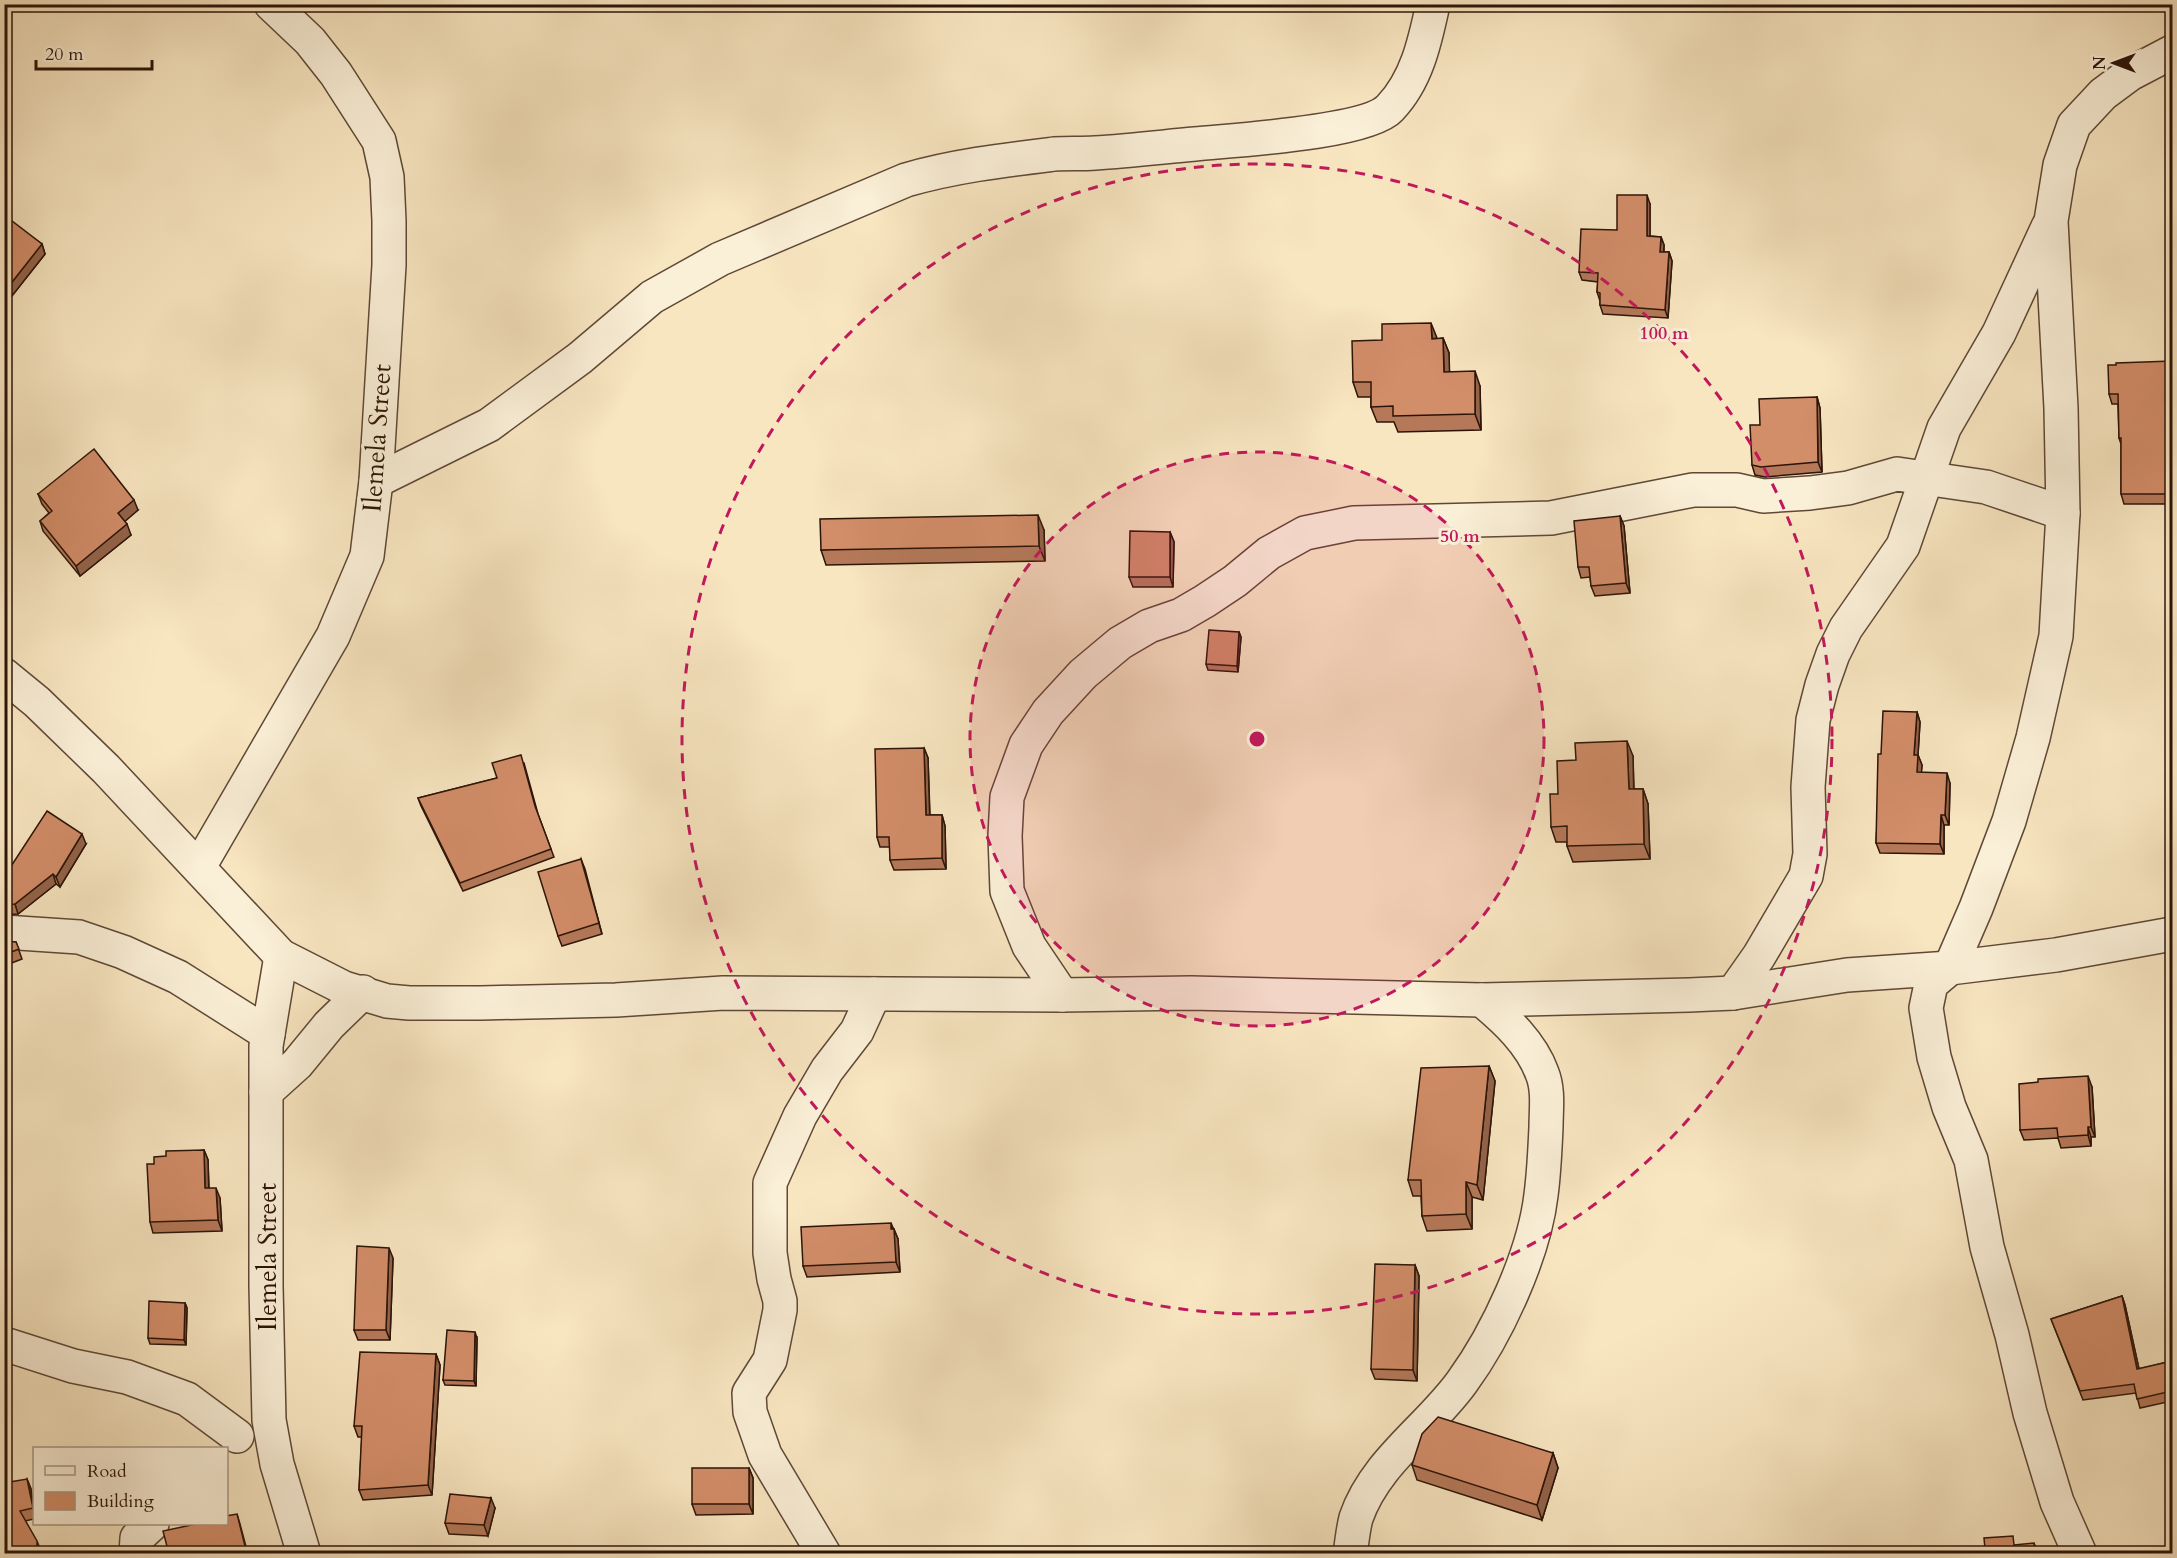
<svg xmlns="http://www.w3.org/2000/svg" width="2177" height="1558" viewBox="0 0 2177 1558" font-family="Cardo,serif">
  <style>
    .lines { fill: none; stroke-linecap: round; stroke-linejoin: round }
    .minor-casing { stroke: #5f4836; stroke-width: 36 }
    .minor { stroke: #faefd7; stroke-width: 33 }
    .wall { fill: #b5795a; stroke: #2c1408; stroke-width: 1.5 }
    .shaded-wall { fill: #93634a; stroke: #2c1408; stroke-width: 1.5 }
    .building { fill: #d28d69; stroke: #2c1408; stroke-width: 1.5 }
    .ring { fill: none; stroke: #c2185b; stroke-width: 3; stroke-dasharray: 10 8 }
    .labels { text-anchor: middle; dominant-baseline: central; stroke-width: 6; stroke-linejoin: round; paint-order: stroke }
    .street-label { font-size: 26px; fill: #2c1408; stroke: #faefd7 }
    .centre { fill: #c2185b; stroke: #faefd7; stroke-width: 3 }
    .ring-label { font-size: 18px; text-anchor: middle; font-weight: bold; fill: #c2185b; stroke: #faefd7; stroke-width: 6; stroke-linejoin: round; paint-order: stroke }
  </style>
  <rect width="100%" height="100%" fill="#f8e6c1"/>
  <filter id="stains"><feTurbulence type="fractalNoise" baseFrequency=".00333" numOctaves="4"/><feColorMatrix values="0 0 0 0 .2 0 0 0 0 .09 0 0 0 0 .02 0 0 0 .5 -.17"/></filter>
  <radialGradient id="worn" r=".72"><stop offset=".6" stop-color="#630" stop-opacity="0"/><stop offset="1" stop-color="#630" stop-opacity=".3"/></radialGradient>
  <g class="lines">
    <defs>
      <g id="minor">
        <path d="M376,481L489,425L580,358L652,297L720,259L906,180C954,166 1005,160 1054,154C1068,153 1082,154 1095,153C1128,151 1162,147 1195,144C1233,140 1367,133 1390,108C1417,80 1425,41 1433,4"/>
        <path d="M4,675L37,702L106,769L281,956L344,988L387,1001L409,1003H481L616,1000L723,993L1062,995L1191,993L1482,1000L1689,995L1733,993L1847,975L1950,968L2056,955L2172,934"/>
        <path d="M199,867L333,636L367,556L376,481L389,265V221L387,177L379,141L336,74L310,41L271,4"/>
        <path d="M4,932L79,937L123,952L178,977L268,1034"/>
        <path d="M281,956L266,1046V1286L269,1420L277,1464L304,1554"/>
        <path d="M1733,993L1759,956L1806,876L1810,854L1808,787L1813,720L1822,685L1833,654L1846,628L1903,546L1944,428L1999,333L2048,227"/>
        <path d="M1062,995L1029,946L1007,891L1005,836L1007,797L1026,745L1048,712L1083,674L1120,643L1149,626L1181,615L1205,601L1235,581L1269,553L1305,533L1354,523L1551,518L1693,490H1737L1763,496L1810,493L1848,488L1897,474L1986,487L2063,513"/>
        <path d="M266,1092L297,1064L329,1025L363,992"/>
        <path d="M4,1344L73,1366L127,1377L187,1399L237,1436"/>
        <path d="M136,1554L137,1538L152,1524"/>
        <path d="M824,1554L765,1455L750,1412L749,1393L770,1360L780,1310V1301L774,1279L770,1253V1183L800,1116L827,1070L857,1031L874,994"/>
        <path d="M1350,1554C1352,1542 1353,1529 1356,1518C1375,1462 1429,1428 1462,1382C1497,1334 1534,1255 1541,1195C1544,1173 1545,1150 1546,1127C1546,1110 1549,1090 1542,1073C1531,1043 1506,1020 1482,1000"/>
        <path d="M2080,1554L2057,1502L2030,1413L2012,1335L1987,1247L1971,1160L1949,1107L1934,1057L1926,1008L1931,984L1950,968L1976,908L2009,821L2033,738L2056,636L2063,513L2061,408L2051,221L2060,165L2074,125L2103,94L2130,74L2172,52"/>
      </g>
    </defs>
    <use href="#minor" class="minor-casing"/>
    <use href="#minor" class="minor"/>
  </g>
  <g class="wall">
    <path d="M1650,204V236L1661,237L1664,245V252H1669L1672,261L1668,318L1603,314L1600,305V301L1597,292L1598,282L1582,280L1579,272L1617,230Z"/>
    <path d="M4,218L42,244L45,254L8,301L4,298Z"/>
    <path d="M1443,338L1449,353V371L1480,386L1481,430L1398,432L1394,422H1377L1371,407V397H1358L1353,382L1437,339Z"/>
    <path d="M2172,361V446H2171V504H2124L2121,494V444L2119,438L2118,404H2112L2109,394Z"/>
    <path d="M1817,397L1820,408L1822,472L1765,477L1755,475L1752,465L1760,425Z"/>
    <path d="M38,494L138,510L124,521L131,535L80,576L43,531L40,521L49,513L42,504Z"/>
    <path d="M1620,516L1624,526L1630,593L1595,596L1591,586L1590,577L1581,578L1578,567Z"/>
    <path d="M1044,530L1045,561L826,565L821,550Z"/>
    <path d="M1170,532L1174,542L1173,587H1133L1129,577Z"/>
    <path d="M1239,632L1241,637L1238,672L1208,670L1206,664Z"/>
    <path d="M1917,712L1920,722L1918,755L1922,765L1921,773L1950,783L1949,825H1944V854L1880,853L1876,843L1881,754Z"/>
    <path d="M924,748L928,758L930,815H942L945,826L946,869L894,870L890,860V847H880L877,837Z"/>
    <path d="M1633,756L1634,789H1643L1648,804L1650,859L1573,862L1567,846V842H1556L1551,827L1558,794L1576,760Z"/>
    <path d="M524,763L538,814L554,857L463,891L421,806L418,798L497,778Z"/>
    <path d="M86,844L60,887L56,884L18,914L4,915V877Z"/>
    <path d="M581,859L602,934L562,946L558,936Z"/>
    <path d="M4,941L16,942L22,959L4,966Z"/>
    <path d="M1489,1066L1495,1081L1483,1200L1472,1197V1229L1427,1231L1422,1216L1421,1196H1413L1408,1180Z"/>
    <path d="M2092,1087L2095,1137H2091V1146L2061,1148L2058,1138L2024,1140L2020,1130Z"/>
    <path d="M204,1150L208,1160L209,1188L220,1198L222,1231L153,1233L150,1222L154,1164L166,1156Z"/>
    <path d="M893,1229H894L898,1239L900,1272L807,1277L803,1266Z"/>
    <path d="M393,1258L390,1340H358L354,1330Z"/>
    <path d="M1415,1265L1419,1276L1417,1381L1375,1379L1371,1369Z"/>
    <path d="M2122,1296L2125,1305L2139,1369L2172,1361V1401L2140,1408L2136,1393L2083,1400L2051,1319Z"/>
    <path d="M185,1303L187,1308L186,1345L150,1344L148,1338Z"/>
    <path d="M477,1338L476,1386L445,1385L443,1380Z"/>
    <path d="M436,1354L440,1365L432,1495L363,1500L359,1490L362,1437H358L354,1426Z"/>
    <path d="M1553,1453L1558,1468L1542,1520L1417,1480L1412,1465Z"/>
    <path d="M749,1468L753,1478V1514L696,1515L692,1504Z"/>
    <path d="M27,1479L31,1489L34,1509V1519L25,1521L41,1551L4,1554Z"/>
    <path d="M495,1508L488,1536L449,1534L445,1523Z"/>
  </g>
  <g class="shaded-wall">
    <path d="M1647,195L1650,204V244L1647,236Z"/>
    <path d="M1661,237L1664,245L1663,261L1660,252Z"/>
    <path d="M42,244L45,254L8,301L5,291Z"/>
    <path d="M1669,252L1672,261L1668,318L1665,310Z"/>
    <path d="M1431,323L1437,338L1432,339Z"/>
    <path d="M1443,338L1449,353L1450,387L1444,372Z"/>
    <path d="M1475,371L1480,386L1481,430L1475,414Z"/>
    <path d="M1817,397L1820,408L1822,472L1818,462Z"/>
    <path d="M2167,437L2171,446V504L2167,494Z"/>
    <path d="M134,500L138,510L122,524L118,513Z"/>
    <path d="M1038,515L1044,530L1045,561L1039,546Z"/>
    <path d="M1620,516L1624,526L1630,593L1626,583Z"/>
    <path d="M127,524L131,535L80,576L76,566Z"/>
    <path d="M1170,532L1174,542L1173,587L1170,577Z"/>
    <path d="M1239,632L1241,637L1238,672L1237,666Z"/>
    <path d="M1917,712L1920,722L1918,755L1922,765L1921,782L1917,772L1914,755Z"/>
    <path d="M1627,741L1633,756L1634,804L1629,789Z"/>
    <path d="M924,748L928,758L930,826L926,815Z"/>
    <path d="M1947,773L1950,783L1949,825L1945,815Z"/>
    <path d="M1643,789L1648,804L1650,859L1644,844Z"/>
    <path d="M942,815L945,826L946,869L942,858Z"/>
    <path d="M1941,815L1944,825V854L1940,844Z"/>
    <path d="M82,834L86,844L60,887L56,877Z"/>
    <path d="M581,859L585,869L602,934L599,923Z"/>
    <path d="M53,874L56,884L18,914L15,904Z"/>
    <path d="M1489,1066L1495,1081L1483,1200L1477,1185Z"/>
    <path d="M2088,1076L2092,1087L2095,1137L2091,1127Z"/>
    <path d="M2088,1127L2091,1137V1146L2088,1135Z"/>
    <path d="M204,1150L208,1160L209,1198L205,1188Z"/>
    <path d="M1466,1182L1472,1197V1229L1466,1214Z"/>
    <path d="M216,1188L220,1198L222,1231L218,1220Z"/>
    <path d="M891,1223L898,1239L900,1272L896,1262Z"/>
    <path d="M389,1248L393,1258L390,1340L386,1330Z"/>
    <path d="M1415,1265L1419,1276L1417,1381L1413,1370Z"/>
    <path d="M2122,1296L2125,1305L2141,1378L2137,1369Z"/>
    <path d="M185,1303L187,1308L186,1345L184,1340Z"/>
    <path d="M475,1332L477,1338L476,1386L474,1381Z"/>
    <path d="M436,1354L440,1365L432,1495L428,1485Z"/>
    <path d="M1553,1453L1558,1468L1542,1520L1537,1505Z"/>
    <path d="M749,1468L753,1478V1514L749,1504Z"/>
    <path d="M27,1479L31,1489L34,1513L33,1508Z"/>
    <path d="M491,1498L495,1508L488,1536L484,1525Z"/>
    <path d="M237,1514L240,1524L248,1554H247Z"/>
    <path d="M37,1541L41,1551V1554H37Z"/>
    <path d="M2034,1543L2038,1553V1554H2035Z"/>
  </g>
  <g class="building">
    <path d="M1617,195H1647V236L1661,237L1660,252H1669L1665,310L1600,305V293L1597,292L1598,273L1579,272L1581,229L1617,230Z"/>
    <path d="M4,218L7,220L8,218L42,244L5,291Z"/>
    <path d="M1431,323L1432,339L1443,338L1444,372L1475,371V414L1393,416V406L1371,407V382H1353L1352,341L1382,340V324Z"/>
    <path d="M2172,361V437H2167V494H2121V438H2119L2118,394H2109L2108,365H2116V363Z"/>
    <path d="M1817,397L1818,462L1761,467L1752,465L1750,425H1760L1759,399Z"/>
    <path d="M94,449L134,500L118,513L127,524L76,566L40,521L52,511L38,494Z"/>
    <path d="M1038,515L1039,546L821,550L820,519Z"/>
    <path d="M1620,516L1626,583L1591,586L1589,567H1578L1574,521Z"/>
    <path d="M1130,531L1170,532V577H1129Z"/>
    <path d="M1209,630L1239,632L1237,666L1206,664Z"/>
    <path d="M1883,711L1917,712L1914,755H1918L1917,772L1947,773L1945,815H1941L1940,844L1876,843L1878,754H1881Z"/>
    <path d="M1627,741L1629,789H1643L1644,844L1567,846V826L1551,827L1550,794H1558L1557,761L1576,760L1575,743Z"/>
    <path d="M924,748L926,815H942V858L890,860L889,837H877L875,749Z"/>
    <path d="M521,755L535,806L551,849L460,883L418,798L497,778L492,763Z"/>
    <path d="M47,811L82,834L56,877L53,874L15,904L4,905V877Z"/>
    <path d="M581,859L599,923L558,936L538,872Z"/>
    <path d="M4,941L16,942L19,949L4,955Z"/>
    <path d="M1489,1066L1477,1185L1466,1182V1214L1422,1216L1421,1180H1408L1421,1068Z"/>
    <path d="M2088,1076L2091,1127H2088V1135L2058,1137L2057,1128L2020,1130L2019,1084L2038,1082V1079Z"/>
    <path d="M204,1150L205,1188H216L218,1220L150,1222L147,1164H154V1157L166,1156V1151Z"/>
    <path d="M891,1223V1229H894L896,1262L803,1266L801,1227Z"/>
    <path d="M357,1246L389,1248L386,1330H354Z"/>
    <path d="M1375,1264L1415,1265L1413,1370L1371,1369Z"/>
    <path d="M2122,1296L2137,1369L2172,1361V1391L2137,1399L2134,1384L2080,1391L2051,1319Z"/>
    <path d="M149,1301L185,1303L184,1340L148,1338Z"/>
    <path d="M447,1330L475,1332L474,1381L443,1380Z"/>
    <path d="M360,1352L436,1354L428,1485L359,1490L362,1426H354Z"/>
    <path d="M1438,1417L1553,1453L1537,1505L1412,1465L1422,1434Z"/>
    <rect x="692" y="1468" width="57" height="36"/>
    <path d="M27,1479L33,1508L20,1511L37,1541V1554H4V1483Z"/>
    <path d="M450,1494L491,1498L484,1525L445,1523Z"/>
    <path d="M237,1514L247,1554H169L163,1531L196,1524H226V1516Z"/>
    <path d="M2013,1536L2014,1545L2034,1543L2035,1554H1960V1550L1985,1549L1984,1538Z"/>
  </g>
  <circle cx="1257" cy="739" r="287" fill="#c2185b" fill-opacity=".12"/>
  <g class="ring">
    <circle cx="1257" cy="739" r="287"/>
    <circle cx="1257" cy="739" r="575"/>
  </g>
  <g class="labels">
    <g class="street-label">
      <text transform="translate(377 438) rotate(-86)">Ilemela Street</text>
      <text transform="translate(267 1257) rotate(-90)">Ilemela Street</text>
    </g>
  </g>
  <circle cx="1257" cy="739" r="9" class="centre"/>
  <g class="ring-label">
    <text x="1664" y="339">100 m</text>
    <text x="1460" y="542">50 m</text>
  </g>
  <rect width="2177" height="1558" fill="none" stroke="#f8e6c1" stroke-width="24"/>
  <rect x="6" y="6" width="2165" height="1546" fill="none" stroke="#2c1408" stroke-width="3"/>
  <rect x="12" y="12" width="2153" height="1534" fill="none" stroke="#2c1408" stroke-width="1.5"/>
  <rect x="33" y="1447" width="195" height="78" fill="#faefd7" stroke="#a89784" stroke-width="1.5"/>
  <rect x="45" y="1466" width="30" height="9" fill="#faefd7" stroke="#a89784" stroke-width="1.5"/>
  <text x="87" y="1477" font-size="18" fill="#2c1408">Road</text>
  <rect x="45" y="1492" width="30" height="18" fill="#d28d69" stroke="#a89784" stroke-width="1.5"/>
  <text x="87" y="1507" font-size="18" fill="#2c1408">Building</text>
  <g transform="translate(2114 63) rotate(270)" stroke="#faefd7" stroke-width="4.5" paint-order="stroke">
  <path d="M0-4.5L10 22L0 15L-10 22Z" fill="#2c1408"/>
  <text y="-9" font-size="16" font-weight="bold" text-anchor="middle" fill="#2c1408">N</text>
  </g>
  <path d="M36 60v9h116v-9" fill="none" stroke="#2c1408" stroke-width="3"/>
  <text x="45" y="60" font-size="18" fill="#2c1408" stroke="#faefd7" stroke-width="4.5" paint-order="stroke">20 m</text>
  <rect width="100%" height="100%" filter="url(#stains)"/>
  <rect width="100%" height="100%" fill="url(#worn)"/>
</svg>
